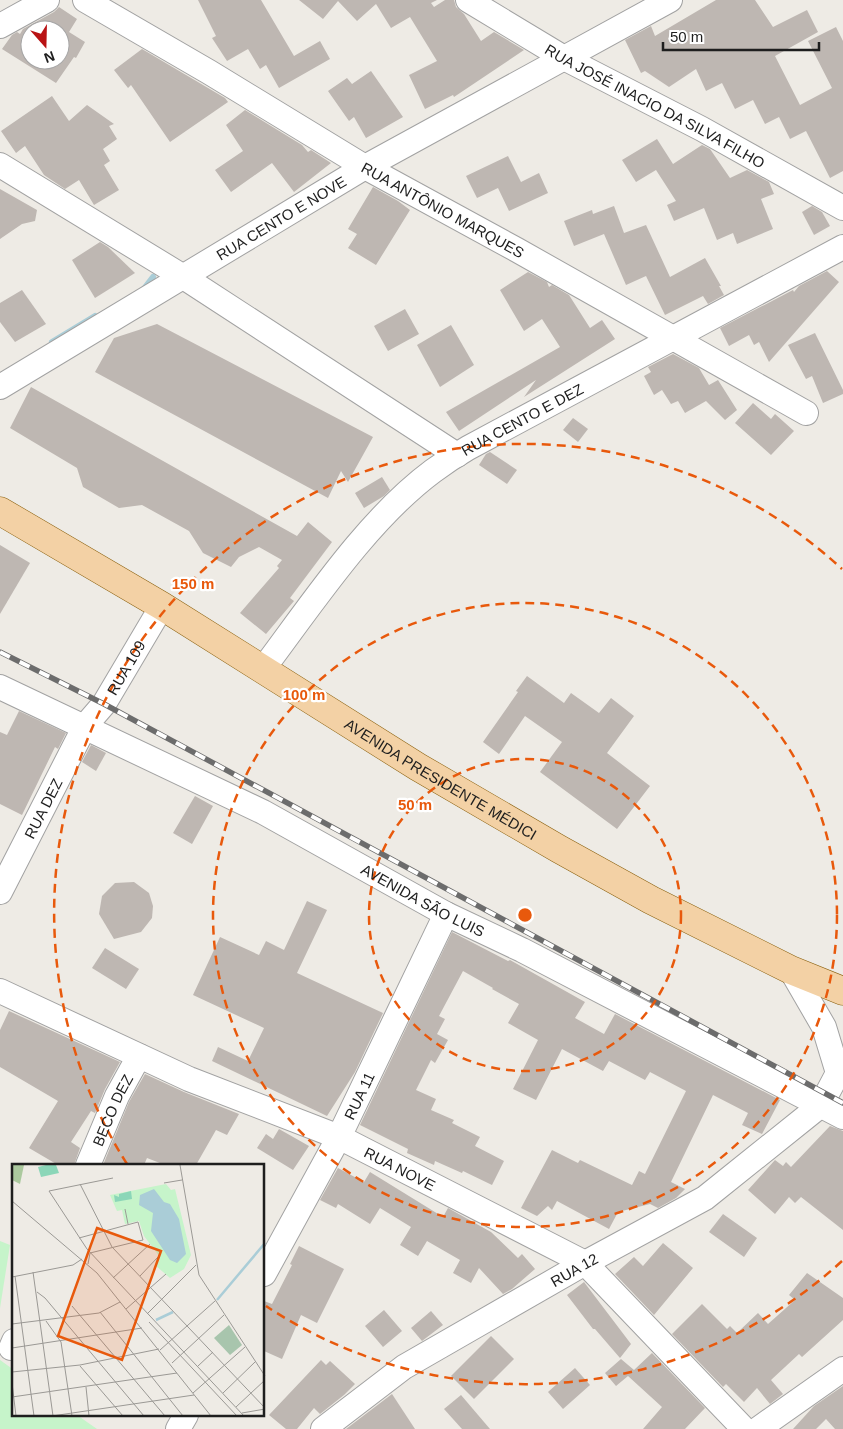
<svg xmlns="http://www.w3.org/2000/svg" width="843" height="1429" viewBox="0 0 843 1429" font-family="Arial,sans-serif">
  <style>
    .park { fill: #c6f4ca }
    .lines { fill: none; stroke-linecap: round; stroke-linejoin: round }
    .stream { stroke: #aacdd7; stroke-width: 6 }
    .building { fill: #beb7b2; fill-rule: evenodd }
    .street-casing { stroke: #a2a2a2; stroke-width: 26 }
    .primary-casing { stroke: #8a600e; stroke-width: 29 }
    .street { stroke: #fff; stroke-width: 24 }
    .primary { stroke: #f3d1a5; stroke-width: 28 }
    .rail-casing { stroke: #6c6c6c; stroke-width: 5.5 }
    .rail { stroke: #fff; stroke-width: 4; stroke-dasharray: 11; stroke-linecap: butt }
    .ring { fill: none; stroke: #e8590c; stroke-width: 2.5; stroke-dasharray: 9 6 }
    .labels { text-anchor: middle; dominant-baseline: central; stroke-width: 4.5; stroke-linejoin: round; paint-order: stroke }
    .street-label { font-size: 15px; fill: #1e1e1e; stroke: #fff }
    .inset-river { fill: none; stroke: #aacdd7; stroke-width: 2.5 }
    .inset-road { fill: none; stroke: #9b9995; stroke-width: 1 }
    .view { fill: #e8590c; fill-opacity: 0.15; stroke: #e8590c; stroke-width: 2.5 }
    .inset-edge { fill: none; stroke: #1e1e1e; stroke-width: 2.5 }
    .centre { fill: #e8590c; stroke: #fff; stroke-width: 2.5 }
    .ring-label { font-size: 15px; text-anchor: middle; font-weight: bold; fill: #e8590c; stroke: #fff; stroke-width: 4.5; stroke-linejoin: round; paint-order: stroke }
  </style>
  <rect width="100%" height="100%" fill="#eeebe5"/>
  <g class="park">
    <path d="M0,1241L10,1245L0,1308Z"/>
    <path d="M0,1360L14,1370V1415H77L97,1429H0Z"/>
  </g>
  <g class="lines">
    <g class="stream">
      <path d="M143,290L153,277"/>
      <path d="M52,342L95,316"/>
    </g>
  </g>
  <g class="building">
    <path d="M198,0H261L294,56L320,41L330,59L279,88L266,65L260,69L248,49L227,61L212,38L216,36Z"/>
    <path d="M299,0H437L431,3L434,7L445,0H454L456,7L464,14L481,41L494,32L524,50L454,97L453,95L425,109L409,75L437,61L410,17L391,28L376,4L357,21L338,1L323,19Z"/>
    <path d="M716,0H755L773,27L807,10L818,32L775,56L800,105L832,88L808,41L836,27L843,41V171L830,178L806,131L790,139L779,117L765,124L753,100L735,109L722,83L706,91L696,69L669,87L645,71L641,73L625,40L651,26L655,36Z"/>
    <path d="M59,7L77,19L69,32L85,42L76,58L74,57L56,83L2,49L12,35L17,32L20,34L23,29L54,12ZM30,30H60V60H30Z"/>
    <path d="M142,49L225,98L228,102L170,142L131,85L128,88L114,70Z"/>
    <path d="M371,71L403,117L366,138L354,117L349,121L328,91L347,78L352,84Z"/>
    <path d="M52,96L69,121L87,105L114,124L109,126L117,139L103,149L110,161L104,165L119,190L94,205L79,180L65,189L44,175L25,146L16,153L1,131Z"/>
    <path d="M245,110L302,145L308,152L311,150L331,163L294,192L272,163L231,192L215,170L243,151L226,125Z"/>
    <path d="M657,139L673,164L702,145L710,149L730,178L747,170L769,182L774,194L761,199L773,229L737,244L733,233L717,240L704,208L674,221L667,205L676,201L656,170L636,182L622,160Z"/>
    <path d="M508,156L521,182L539,173L548,193L509,211L498,188L477,198L466,176Z"/>
    <path d="M373,187L398,201L410,210L376,265L348,248L357,234L348,229Z"/>
    <path d="M0,189L37,210L35,221L22,224L0,239Z"/>
    <path d="M614,206L624,233L646,225L670,277L705,258L721,286H719L724,295L708,304L703,296L665,315L646,276L626,285L604,234L574,246L564,221L592,210L593,214Z"/>
    <path d="M812,206L822,212L830,226L814,235L802,212Z"/>
    <path d="M100,242L108,247L135,273L95,298L72,260Z"/>
    <path d="M827,271L839,282L769,362L759,342L754,345L749,335L729,346L720,328L793,290L794,292L799,286Z"/>
    <path d="M528,272L547,282L549,287L552,285L569,295L590,328L602,320L615,339L524,397L536,380L459,431L446,412L560,347L542,319L524,331L500,290Z"/>
    <path d="M22,290L46,324L15,342L0,322V303Z"/>
    <path d="M405,309L419,334L388,351L374,326Z"/>
    <path d="M157,324L373,437L348,482L341,471L328,498L95,372L114,338Z"/>
    <path d="M451,325L474,365L440,387L417,345Z"/>
    <path d="M815,333L843,390V394L823,403L812,376L806,379L788,345Z"/>
    <path d="M673,354L699,368L709,385L718,380L737,410L725,420L706,401L685,413L678,401L671,404L662,390L654,395L644,376L651,372L648,367Z"/>
    <path d="M31,387L297,536L308,522L332,542L290,598L294,601L266,634L240,613L279,568L277,566L282,560L259,547L239,557L231,567L203,553L189,531L142,505L119,508L83,487L77,468L10,428Z"/>
    <path d="M753,403L771,419L775,414L794,431L771,455L735,423Z"/>
    <path d="M573,418L588,429L578,442L563,430Z"/>
    <path d="M490,452L517,470L507,484L479,465L486,454Z"/>
    <path d="M382,477L390,490L384,496L364,508L355,493Z"/>
    <path d="M0,545L30,563L0,614Z"/>
    <path d="M527,676L564,703L571,693L599,713L611,698L634,716L607,753L650,786L617,829L540,772L562,742L525,716L499,754L483,742L518,692L516,691Z"/>
    <path d="M19,711L66,733L58,749L55,747L22,815L0,804V732L7,735Z"/>
    <path d="M91,745L106,753L96,771L82,762Z"/>
    <path d="M195,796L213,806L192,844L173,833Z"/>
    <path d="M134,882L149,893L153,906L152,918L141,932L114,939L99,914L102,896L115,883Z"/>
    <path d="M307,901L327,910L297,973L383,1013L355,1072L327,1116L212,1061L218,1047L248,1061L264,1028L193,995L220,937L259,955L266,941L284,950Z"/>
    <path d="M452,932L508,961L510,960L585,1002L575,1018L604,1034L615,1014L780,1100L762,1134L742,1125L748,1113L713,1095L671,1182L685,1189L676,1198L658,1208L650,1204L618,1212L609,1229L557,1201L552,1210L548,1206L537,1216L521,1208L552,1150L578,1163L580,1160L632,1185L639,1171L645,1174L686,1091L650,1072L645,1080L609,1061L603,1071L562,1049L536,1100L513,1089L538,1040L508,1023L519,1004L492,989L493,988L463,971L439,1016L445,1019L437,1034L448,1040L435,1063L431,1060L416,1090L436,1099L431,1110L454,1120L452,1123L480,1137L475,1146L504,1161L492,1185L463,1171L462,1173L435,1161L434,1165L407,1153L408,1149L360,1125Z"/>
    <path d="M105,948L139,969L126,989L92,968Z"/>
    <path d="M9,1011L120,1062L105,1089L95,1113L91,1111L71,1142L80,1148L74,1165H58L29,1148L58,1101L0,1067V1030Z"/>
    <path d="M145,1074L184,1092L239,1114L227,1135L216,1130L196,1165H165L147,1158L144,1165H103L129,1102Z"/>
    <path d="M830,1126L843,1131V1230L801,1197L795,1203L789,1197L775,1214L748,1190L775,1160L783,1166L786,1162L791,1167Z"/>
    <path d="M279,1129L309,1146L293,1170L257,1148L266,1134L273,1139Z"/>
    <path d="M338,1168L364,1182L370,1172L443,1217L448,1208L491,1232L518,1258L522,1254L535,1269L512,1289L503,1294L479,1268L471,1283L453,1273L460,1260L427,1241L418,1256L400,1245L411,1227L380,1208L370,1224L338,1204L336,1208L320,1200Z"/>
    <path d="M723,1214L757,1238L744,1257L709,1232Z"/>
    <path d="M663,1243L693,1268L654,1315L615,1274L634,1257L643,1266Z"/>
    <path d="M299,1246L344,1269L317,1323L301,1315L282,1359L264,1351V1301L272,1304L292,1265L290,1264Z"/>
    <path d="M807,1273L843,1298V1320L802,1357L799,1354L771,1380L783,1394L770,1404L757,1388L744,1402L726,1384L723,1387L672,1334L702,1304L727,1329L730,1326L737,1333L758,1313L768,1324L795,1300L789,1295Z"/>
    <path d="M584,1282L631,1344L620,1358L595,1329H593L567,1295Z"/>
    <path d="M384,1310L402,1331L383,1347L365,1326Z"/>
    <path d="M431,1311L443,1325L422,1341L411,1328Z"/>
    <path d="M491,1336L514,1359L474,1399L451,1376Z"/>
    <path d="M652,1353L705,1408L685,1429H643L662,1407L628,1376L616,1386L605,1373L621,1359L634,1370Z"/>
    <path d="M321,1360L326,1365L330,1361L355,1384L344,1395L320,1414L314,1408L297,1429H286L269,1415Z"/>
    <path d="M575,1368L590,1385L563,1409L548,1392Z"/>
    <path d="M843,1386V1429H835L826,1419L816,1429H793L814,1406Z"/>
    <path d="M392,1394L415,1429H346Z"/>
    <path d="M461,1395L490,1429H462L444,1409Z"/>
  </g>
  <g class="lines">
    <defs>
      <g id="street">
        <path id="s1" d="M85,0L209,72L365,167L517,250L806,413"/>
        <path id="s2" d="M468,0L564,58L702,129L843,208"/>
        <path d="M0,26L47,0"/>
        <path d="M0,165L182,276L457,455"/>
        <path id="s3" d="M0,387L365,167L670,0"/>
        <path id="s4" d="M263,669C312,604 367,520 433,471C444,463 456,455 468,448L843,247"/>
        <path id="s5" d="M0,687L263,812L446,914L522,950L843,1117"/>
        <path id="s6" d="M0,892L85,726L104,704L162,606"/>
        <path id="s7" d="M0,991L189,1079L339,1137L585,1263L744,1429"/>
        <path id="s8" d="M88,1165L117,1096L139,1056"/>
        <path id="s9" d="M264,1274L339,1137L446,914"/>
        <path d="M11,1348L14,1341"/>
        <path d="M178,1429L186,1415"/>
        <path id="s10" d="M323,1429L404,1367L585,1263L705,1198L821,1105L838,1073L824,1027L791,970"/>
        <path d="M758,1429L843,1369"/>
      </g>
      <g id="primary">
        <path id="s11" d="M0,511L162,606L418,767L559,849L651,900L791,970L843,991"/>
      </g>
    </defs>
    <use href="#street" class="street-casing"/>
    <use href="#primary" class="primary-casing"/>
    <use href="#street" class="street"/>
    <use href="#primary" class="primary"/>
    <defs>
      <path id="rail" d="M0,652L104,704L843,1103"/>
    </defs>
    <use href="#rail" class="rail-casing"/>
    <use href="#rail" class="rail"/>
  </g>
  <g class="ring">
    <circle cx="525" cy="915" r="156"/>
    <circle cx="525" cy="915" r="312"/>
    <path d="M842 1261A469 469 0 0 1 266 1306M127 1164A469 469 0 0 1 842 569"/>
  </g>
  <g class="labels">
    <g class="street-label">
      <text stroke="none"><textPath href="#s2" startOffset="215">RUA JOSÉ INACIO DA SILVA FILHO</textPath></text>
      <text stroke="none"><textPath href="#s1" startOffset="415">RUA ANTÔNIO MARQUES</textPath></text>
      <text stroke="none"><textPath href="#s3" startOffset="328">RUA CENTO E NOVE</textPath></text>
      <text stroke="none"><textPath href="#s4" startOffset="365">RUA CENTO E DEZ</textPath></text>
      <text stroke="none"><textPath href="#s6" startOffset="258">RUA 109</textPath></text>
      <text stroke="none"><textPath href="#s11" startOffset="516">AVENIDA PRESIDENTE MÉDICI</textPath></text>
      <text stroke="none"><textPath href="#s6" startOffset="94">RUA DEZ</textPath></text>
      <text stroke="none"><textPath href="#s5" startOffset="474">AVENIDA SÃO LUIS</textPath></text>
      <text stroke="none"><textPath href="#s9" startOffset="202">RUA 11</textPath></text>
      <text stroke="none"><textPath href="#s8" startOffset="60">BECO DEZ</textPath></text>
      <text stroke="none"><textPath href="#s7" startOffset="438">RUA NOVE</textPath></text>
      <text stroke="none"><textPath href="#s10" startOffset="298">RUA 12</textPath></text>
    </g>
  </g>
  <g transform="translate(12 1164)">
    <rect width="252" height="252" fill="#eeebe5"/>
    <path d="M0,1H12L8,20L0,16Z" fill="#abc99e"/>
    <path d="M217,161L230,181L218,191L202,174Z" fill="#a8c5ad"/>
    <path d="M154,20L159,26L163,25L179,91L172,105L158,114L143,101L148,93L132,72L127,57L113,60L110,46L105,47L98,31Z" fill="#c6f4ca"/>
    <path d="M34,1H44L47,9L29,13L26,3ZM119,27L120,35L103,38L102,31L107,33V30Z" fill="#8bd6b8"/>
    <path d="M142,25L152,38L158,40L167,55L174,90L165,99L158,96L139,67L141,49L127,41L128,31Z" fill="#aacdd7"/>
    <path class="inset-river" d="M205,136L253,79M144,156L161,148"/>
    <path class="inset-road" d="M168,1L187,111L253,212M101,14L37,27L75,85L232,252M152,19L170,16M68,20L100,83L253,244M0,37L85,109L199,252M113,45L116,60M67,74L126,58L131,76L78,89L76,100M21,108L41,252M3,112L22,252M128,112L146,93M0,113L61,101L70,95M101,114L138,80M25,128L33,134L132,252M60,142L153,252M114,145L154,110M88,148L171,252M135,150L184,101M34,157L49,178L60,252M137,158L225,252M0,160L87,149L108,138M0,184L130,164M148,186L203,137M160,199L212,151M68,202L111,252M186,202L201,188M0,208L68,201L147,185M0,219L4,252M74,223L77,252M181,229L233,183M211,229L243,198M0,233L165,209M224,243L253,216M230,249L253,245M40,252L182,231"/>
    <path class="view" d="M85,64L149,87L110,196L46,172Z"/>
    <rect width="252" height="252" class="inset-edge"/>
  </g>
  <circle cx="525" cy="915" r="8" class="centre"/>
  <g class="ring-label">
    <text x="193" y="589">150 m</text>
    <text x="304" y="700">100 m</text>
    <text x="415" y="810">50 m</text>
  </g>
  <g transform="translate(45 45) rotate(160)"><circle r="24" fill="#ffffff" stroke="#a5a5a5"/>
  <path d="M0-4L9 19L0 12L-9 19Z" fill="#b91314"/>
  <text y="-8" font-size="14" font-weight="bold" text-anchor="middle" fill="#1e1e1e">N</text>
  </g>
  <path d="M663 42v8h156v-8" fill="none" stroke="#1e1e1e" stroke-width="2.5"/>
  <text x="670" y="42" font-size="15" fill="#1e1e1e" stroke="#ffffff" stroke-width="4" paint-order="stroke">50 m</text>
</svg>
